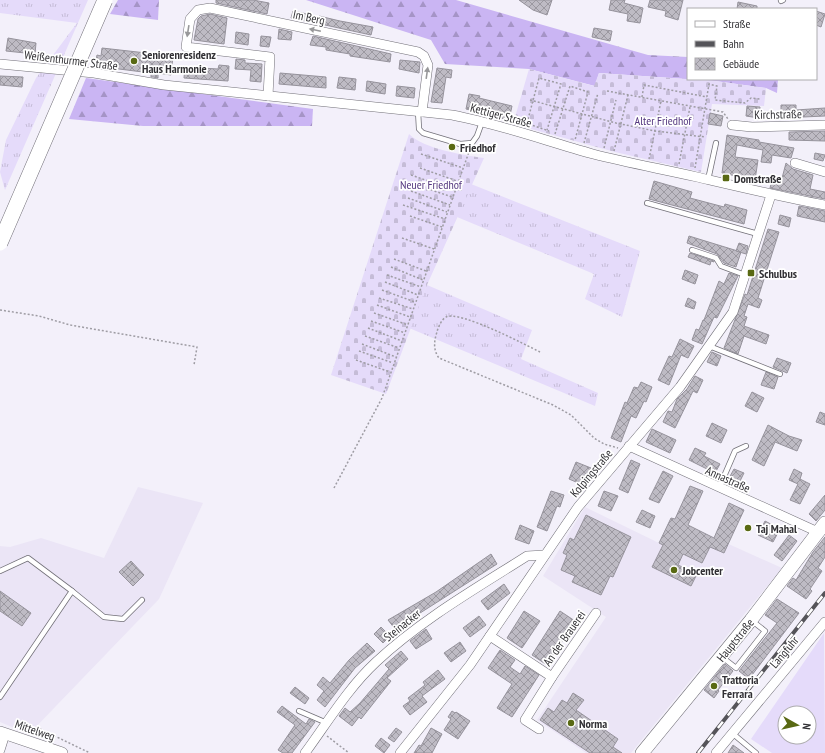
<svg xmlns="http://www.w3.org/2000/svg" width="825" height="753" viewBox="0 0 825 753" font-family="'PT Sans Narrow',sans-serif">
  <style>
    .built { fill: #ebe5f6 }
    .grass { fill: url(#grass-tufts) }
    .forest { fill: url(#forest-firs) }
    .cemetery { fill: url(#cemetery-stones) }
    .pitch { fill: #e5dbfa; fill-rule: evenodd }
    .building { fill: url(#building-cross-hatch); stroke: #96939c }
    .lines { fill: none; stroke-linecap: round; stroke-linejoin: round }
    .service-casing { stroke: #727078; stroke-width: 6 }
    .minor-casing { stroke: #727078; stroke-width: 10 }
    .tertiary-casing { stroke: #727078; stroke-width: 12 }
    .secondary-casing { stroke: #727078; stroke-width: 14 }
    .path { stroke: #9e9ca3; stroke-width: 1.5; stroke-dasharray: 2 2; stroke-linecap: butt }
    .service { stroke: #fff; stroke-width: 4.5 }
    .minor { stroke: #fff; stroke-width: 9 }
    .tertiary { stroke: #fff; stroke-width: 11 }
    .secondary { stroke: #fff; stroke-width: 13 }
    .rail-casing { stroke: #555459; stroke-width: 4 }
    .rail { stroke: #fff; stroke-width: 2.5; stroke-dasharray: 8; stroke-linecap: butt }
    .trunk-bridge-casing { stroke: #727078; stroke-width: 16; stroke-linecap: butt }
    .trunk-bridge { stroke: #fff; stroke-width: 15 }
    .oneway { fill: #98989a }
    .poi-dot { fill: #596913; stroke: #fff; stroke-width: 1.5 }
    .labels { text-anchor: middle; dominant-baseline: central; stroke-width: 3.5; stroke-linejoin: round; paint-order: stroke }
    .street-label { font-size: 12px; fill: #313034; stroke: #fff }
    .poi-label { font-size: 12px; font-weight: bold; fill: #313034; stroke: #fff; text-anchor: start }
    .park-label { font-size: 12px; fill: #54377f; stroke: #fff }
  </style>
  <defs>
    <pattern id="grass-tufts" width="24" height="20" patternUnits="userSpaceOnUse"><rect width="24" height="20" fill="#e5dbfa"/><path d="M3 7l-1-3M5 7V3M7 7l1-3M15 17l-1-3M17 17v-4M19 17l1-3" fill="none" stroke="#c5bcd7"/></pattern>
    <pattern id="forest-firs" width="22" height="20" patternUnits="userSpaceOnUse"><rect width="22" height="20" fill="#cab5f3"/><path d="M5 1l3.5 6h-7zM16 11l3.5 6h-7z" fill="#a594c6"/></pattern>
    <pattern id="cemetery-stones" width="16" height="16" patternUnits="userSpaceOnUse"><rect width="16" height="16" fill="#e5dbfa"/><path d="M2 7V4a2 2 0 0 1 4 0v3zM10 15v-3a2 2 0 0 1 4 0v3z" fill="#c5bcd7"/></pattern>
    <pattern id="building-cross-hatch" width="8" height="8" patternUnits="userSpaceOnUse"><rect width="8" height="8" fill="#bebbc4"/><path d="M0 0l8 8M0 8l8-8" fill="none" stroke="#9b98a0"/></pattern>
  </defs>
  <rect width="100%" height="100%" fill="#f3f0fa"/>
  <g class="built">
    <path d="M138,487L203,503L159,599L29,734L0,722V546L10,547L41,538L104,558Z"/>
    <path d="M585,507L659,543L671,518L782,568L631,753H586L537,720L606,617L543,576Z"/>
  </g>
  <g class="grass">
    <path d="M0,0H88L5,190L0,172L6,140L36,78L77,23L0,13Z"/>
    <path d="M471,184L640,251L622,317L585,299L594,274L457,217Z"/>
    <path d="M427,285L532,330L521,359L598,393L595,406L409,328Z"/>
  </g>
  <g class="forest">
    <path d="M118,0H159L158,20L110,14Z"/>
    <path d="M306,0H456L648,55L688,57V79H778L777,93L766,88L715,81L599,73L595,86L529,69L445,64L431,40Z"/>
    <path d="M86,78L313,109L312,126H143L69,119Z"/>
  </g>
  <g class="cemetery">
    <path d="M529,69L594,86L599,73L715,81L766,88L764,106L712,104L701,172L615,152L513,124Z"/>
    <path d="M409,134C424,149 463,155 484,158L427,285L386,394L331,375Z"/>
  </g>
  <path class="pitch" d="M824,633L825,753H772L751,739ZM785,713H809V737H785Z"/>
  <g class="building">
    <path d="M216,0H253L269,3L267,14L216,3Z"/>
    <path d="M519,0H552L547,15L533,10Z"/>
    <path d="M611,0H625L624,3L643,8L640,23L627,21L628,14L609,10Z"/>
    <path d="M650,0H683L678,20L665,16L666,11L648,7Z"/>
    <path d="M738,2L757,6V9H737Z"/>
    <path d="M293,11L307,14L305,21L291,18Z"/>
    <path d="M816,11L825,14L821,27L816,25Z"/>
    <path d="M210,14L227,18L224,44L194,40L198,19L201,16Z"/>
    <path d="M319,16L340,21L373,27L371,35L316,23Z"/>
    <path d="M594,28L612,31L610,41L592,37Z"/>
    <path d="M279,29L292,32L291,40L278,39Z"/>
    <path d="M236,32L249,34L248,45L235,43Z"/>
    <path d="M261,36L271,37L269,47L260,46Z"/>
    <path d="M313,36L391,54L390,62L350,56V54L326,50V47L310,45Z"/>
    <path d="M8,38L36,43L35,54L6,51Z"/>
    <path d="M102,48L173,56L171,75L158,73V78L153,77H151V73L95,66L97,55L101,56Z"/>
    <path d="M236,59L245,60V63L262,64L261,82L250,81L251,70L235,69Z"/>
    <path d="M400,60L420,62L419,73L399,69Z"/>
    <path d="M219,65L229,66L228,81L184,78L185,67L218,69Z"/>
    <path d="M437,68L452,70L451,78L446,77L442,103L431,102Z"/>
    <path d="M280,73L326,77V88L279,84Z"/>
    <path d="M0,76L23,77L22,87L0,85Z"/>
    <path d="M339,77L356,79L355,90L337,88Z"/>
    <path d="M367,81L386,84L385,94L366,91Z"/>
    <path d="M397,86L415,88L414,98L396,96Z"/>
    <path d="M469,94L480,96L479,98L512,106L509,120L466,109Z"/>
    <path d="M781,105H796V110L825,108V116L781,118Z"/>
    <path d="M747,106L760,107L759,118L746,116Z"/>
    <path d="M710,113L723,116L721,126L708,124Z"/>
    <path d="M825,131V141L789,140V132Z"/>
    <path d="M727,135L759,140V142L794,148L791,158L772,155L771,163L761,162L763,150L737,145L735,157L758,160L755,180L722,173Z"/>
    <path d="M815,153L825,155L823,161L814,159Z"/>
    <path d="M786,163L793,169L813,175L810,189L825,192V199L770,188L772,180L781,182Z"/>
    <path d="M654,181L692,192L690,198L724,207L725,204L747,210L744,224L649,199Z"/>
    <path d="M799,206L825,211V222L797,216Z"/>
    <path d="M780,215L791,218L789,227L778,224Z"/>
    <path d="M768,229L779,232L758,298L762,300L759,308L748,304L744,316L747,317L744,326L769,335L766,344L744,336L738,354L724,348L745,294L747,295Z"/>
    <path d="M689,236L741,252L736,267L724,263L717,254L687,243Z"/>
    <path d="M739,243L748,246L746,254L736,251Z"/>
    <path d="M690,253L714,261V262L711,261L710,265L688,257Z"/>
    <path d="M685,270L698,275L695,284L682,279Z"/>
    <path d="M729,273L738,276L717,318L714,317L702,344L692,340L696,329L699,330L703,320H704L719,281L724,284Z"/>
    <path d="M688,298L696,302L694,309L685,306Z"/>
    <path d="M680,339L694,346L688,358L681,355L669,385L658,380L669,356L672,357Z"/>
    <path d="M712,352L721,356L717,366L707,362Z"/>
    <path d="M777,358L791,363L787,373L773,367Z"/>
    <path d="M766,372L778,377L774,389L761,385Z"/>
    <path d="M695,376L703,380L697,393L693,391L675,428L663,422L668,411L672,412L677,399L687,389Z"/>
    <path d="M641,382L652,387L646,402L644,401L636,418L631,416L621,442L611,438L625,402L627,403L634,387L638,388Z"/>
    <path d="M752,392L764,398L757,412L745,406Z"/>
    <path d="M820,412L825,414V425L816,422Z"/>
    <path d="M712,423L727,430L721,443L706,436Z"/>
    <path d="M768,425L789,436L802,440L797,451L775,442L764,466L752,460Z"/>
    <path d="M652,429L676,440L670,453L646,442Z"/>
    <path d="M695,448L706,453L704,456L720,464L715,473L689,460Z"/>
    <path d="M631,460L640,464L628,493L619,489Z"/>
    <path d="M576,462L591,468L583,485L569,479Z"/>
    <path d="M734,469L744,473L738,485L728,480Z"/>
    <path d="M794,469L802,473L800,479L810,484L800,504L790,500L798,484L789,480Z"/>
    <path d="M663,471L673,476L659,503L649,499Z"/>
    <path d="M690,486L703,491L688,525L714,538L729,503L744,510L724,553L710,547L702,563L683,554L678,565L697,574L691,586L652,567L663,545L659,543L671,518L675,519Z"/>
    <path d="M551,491L564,495L560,507L557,506L547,531L537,527Z"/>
    <path d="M604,491L618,496L611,511L598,506Z"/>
    <path d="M825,495V510L816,521L809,514Z"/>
    <path d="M642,510L655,516L650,528L636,522Z"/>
    <path d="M586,515L631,537L613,577L610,576L601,595L572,582L575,576L561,570L567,555L563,553L570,538L574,540Z"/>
    <path d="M765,521L780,529L773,542L758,535Z"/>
    <path d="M520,525L534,531L529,544L515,539Z"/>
    <path d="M789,535L797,541L782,561L774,555Z"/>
    <path d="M825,537V557L818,568L822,571L810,589L812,591L806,599L787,586L793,578L796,580L813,552Z"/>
    <path d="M491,554L497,564L395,629L388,620L436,592Z"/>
    <path d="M131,561L144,575L133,586L119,572Z"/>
    <path d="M504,584L510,593L488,610L481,601Z"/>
    <path d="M0,591L31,613L22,626L0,611Z"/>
    <path d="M777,599L799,613L749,679L739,671L777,623L765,615Z"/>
    <path d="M524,611L540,621L522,648L507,638Z"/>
    <path d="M560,611L575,621L547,665L532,655Z"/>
    <path d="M479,616L486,625L470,637L463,628Z"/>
    <path d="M381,627L390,636L383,643L374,634Z"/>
    <path d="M426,629L432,639L416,649L410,641Z"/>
    <path d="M460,642L466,651L451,662L444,653Z"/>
    <path d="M367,643L375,651L355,668L325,707L317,700L324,691L317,685L323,677L330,683L349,660Z"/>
    <path d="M500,650L515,660L510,667L520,674L525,666L539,675L512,717L497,708L512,684L488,668Z"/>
    <path d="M401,651L408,659L387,678L391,681L361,719L359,717L352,726L339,716L345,708L350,712L360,703L389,669L385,665Z"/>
    <path d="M725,664L733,671L718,690L719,691L714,698L704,690Z"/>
    <path d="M438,670L445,679L422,696L427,702L410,715L403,706L410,701L408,698L425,685L423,682Z"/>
    <path d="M295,687L309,698L305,704L290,693Z"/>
    <path d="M573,693L584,700L576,710L618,739L613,747L622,753H590L540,720L548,708L554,712L562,700L567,703Z"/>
    <path d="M282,706L306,724L309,719L315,722L292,753H283L278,750L295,725L277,712Z"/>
    <path d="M452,711L455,713L456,712L470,721L458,739L444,730L451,719L448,717Z"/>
    <path d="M396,728L402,732L394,742L388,738Z"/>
    <path d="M431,728L442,734L432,753H414L419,745L421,746Z"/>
    <path d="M381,738L390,745L384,753L375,746Z"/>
    <path d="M733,745L744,753H728Z"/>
  </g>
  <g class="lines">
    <defs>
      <g id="service">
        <path d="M781,1L783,0"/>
        <path d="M418,111L419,129L423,133L460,144L472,143L477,136L482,122"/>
        <path d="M708,180L716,143"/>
        <path d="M647,203L758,234"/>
        <path d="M692,250L716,258L721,266L745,275"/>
        <path d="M709,346L780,374"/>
        <path d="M719,488L735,451L746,446"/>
        <path d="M0,571L28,558L72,591L0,697"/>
        <path d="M72,591L104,617L123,619L142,600"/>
        <path d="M722,657L736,668L765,631L751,620"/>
        <path d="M299,711L327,723"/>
        <path d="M732,733L756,753"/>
      </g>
      <g id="minor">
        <path d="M0,64L94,73L164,85L452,115C500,124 546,141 593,154C628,163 662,169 697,177C740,187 782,197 825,205"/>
        <path d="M268,96L270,57L186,47L190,19L198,10L210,8L418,52L424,56L428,65L422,112"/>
        <path d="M732,125L752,127L825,125"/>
        <path d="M795,163L825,172"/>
        <path d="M629,446L818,532"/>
        <path d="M490,636L552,677"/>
        <path d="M539,729L525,720L552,677L596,613"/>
        <path d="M0,750L5,734"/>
        <path d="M305,753C327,723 348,688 376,662C421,620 475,589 527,556L544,555"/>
        <path d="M400,753L470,665L578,507L680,387L733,312L771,195"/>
        <path d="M716,753L825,622"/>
      </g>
      <path id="tertiary" d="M0,732L62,753"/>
      <path id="secondary" d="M642,753L751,620L825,523"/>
    </defs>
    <use href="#service" class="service-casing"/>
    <use href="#minor" class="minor-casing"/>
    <use href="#tertiary" class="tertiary-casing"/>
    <use href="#secondary" class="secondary-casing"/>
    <g class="path">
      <path d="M607,91L723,112L728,119"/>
      <path d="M642,97L644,85L707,97"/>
      <path d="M530,100L616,123L655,131L705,137"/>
      <path d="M516,123L517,120L549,131"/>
      <path d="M527,123L539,78L561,84L547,130"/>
      <path d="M555,134L570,86L588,92L575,140"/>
      <path d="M584,143L598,93"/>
      <path d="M604,148L616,100"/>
      <path d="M614,151L628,95"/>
      <path d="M421,154L463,168"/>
      <path d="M649,159L661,101"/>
      <path d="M679,164L690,107"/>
      <path d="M420,168L457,181"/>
      <path d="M695,168L709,84L717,86L715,100L745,103L751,98L760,99"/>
      <path d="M411,175L454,190"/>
      <path d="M408,182L452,197"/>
      <path d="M411,191L450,205"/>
      <path d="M408,198L447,212"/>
      <path d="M403,205L445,219"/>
      <path d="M410,216L442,227"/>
      <path d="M402,238L434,249"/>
      <path d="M394,259L426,271"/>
      <path d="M391,267L423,280"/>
      <path d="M387,275L421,287"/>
      <path d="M385,282L418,295"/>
      <path d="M382,290L415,302"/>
      <path d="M379,298L413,309"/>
      <path d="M377,305L410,317"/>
      <path d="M0,310L39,316L70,325L197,347L194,365"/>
      <path d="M374,313L408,325"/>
      <path d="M371,321L405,333"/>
      <path d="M368,328L402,341"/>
      <path d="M365,336L399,348"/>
      <path d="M362,344L396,357"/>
      <path d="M359,351L393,363"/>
      <path d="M540,352C526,345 459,310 446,317C442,319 438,327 437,332C434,341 433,350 439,358L553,405L571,415L594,438L604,444L618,448"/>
      <path d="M356,360L390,372"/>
      <path d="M334,488L382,398L470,149"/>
      <path d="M36,727L90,753"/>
      <path d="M327,736L349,753"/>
    </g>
    <use href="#service" class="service"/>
    <use href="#minor" class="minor"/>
    <use href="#tertiary" class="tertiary"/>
    <use href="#secondary" class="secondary"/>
    <defs>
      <path id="rail" d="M698,753L825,593"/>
    </defs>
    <use href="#rail" class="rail-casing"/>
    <use href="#rail" class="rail"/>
    <defs>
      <path id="trunk-bridge" d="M0,243L105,0"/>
    </defs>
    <use href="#trunk-bridge" class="trunk-bridge-casing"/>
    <use href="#trunk-bridge" class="trunk-bridge"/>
  </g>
  <defs><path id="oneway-solid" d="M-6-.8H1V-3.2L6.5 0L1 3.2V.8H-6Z"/></defs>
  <g class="oneway">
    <use href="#oneway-solid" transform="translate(315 30) rotate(-168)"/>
    <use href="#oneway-solid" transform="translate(188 31) rotate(99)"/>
    <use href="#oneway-solid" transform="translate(427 73) rotate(-82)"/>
  </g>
  <g class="poi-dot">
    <circle cx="134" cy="61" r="4"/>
    <circle cx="452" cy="147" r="4"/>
    <rect x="722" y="174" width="8" height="8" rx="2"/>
    <rect x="747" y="269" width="8" height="8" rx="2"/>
    <circle cx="748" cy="528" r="4"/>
    <circle cx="674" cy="570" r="4"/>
    <circle cx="714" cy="686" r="4"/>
    <circle cx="571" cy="723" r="4"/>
  </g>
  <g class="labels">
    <g class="street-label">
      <text transform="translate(309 17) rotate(12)">Im Berg</text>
      <text transform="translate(71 60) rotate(7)">Weißenthurmer Straße</text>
      <text transform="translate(778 114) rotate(-1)">Kirchstraße</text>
      <text transform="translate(501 115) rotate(15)">Kettiger Straße</text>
      <text transform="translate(591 473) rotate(-50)">Kolpingstraße</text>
      <text transform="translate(728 479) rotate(24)">Annastraße</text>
      <text transform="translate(402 625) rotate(-39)">Steinacker</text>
      <text transform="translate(564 638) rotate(-55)">An der Brauerei</text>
      <text transform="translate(735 640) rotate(-51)">Hauptstraße</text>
      <text transform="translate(784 652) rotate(-50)">Langfuhr</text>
      <text transform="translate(35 730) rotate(19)">Mittelweg</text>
    </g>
    <g class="poi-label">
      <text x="142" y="54">Seniorenresidenz<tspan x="142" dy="14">Haus Harmonie</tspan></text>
      <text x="460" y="147">Friedhof</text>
      <text x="734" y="178">Domstraße</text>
      <text x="759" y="273">Schulbus</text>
      <text x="756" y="528">Taj Mahal</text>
      <text x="682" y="570">Jobcenter</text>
      <text x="722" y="679">Trattoria<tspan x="722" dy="14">Ferrara</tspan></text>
      <text x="579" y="723">Norma</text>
    </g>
    <g class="park-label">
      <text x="663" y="120">Alter Friedhof</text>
      <text x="431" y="184">Neuer Friedhof</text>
    </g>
  </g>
  <rect x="687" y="8" width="130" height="72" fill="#ffffff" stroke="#adacae"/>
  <rect x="695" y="21" width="20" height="6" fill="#ffffff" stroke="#adacae"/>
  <text x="723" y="28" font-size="12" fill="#313034">Straße</text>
  <rect x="695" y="41" width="20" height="6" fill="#555459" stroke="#adacae"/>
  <text x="723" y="48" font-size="12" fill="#313034">Bahn</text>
  <rect x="695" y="58" width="20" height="12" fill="url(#building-cross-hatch)" stroke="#adacae"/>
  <text x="723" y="68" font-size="12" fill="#313034">Gebäude</text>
  <g transform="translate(797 725) rotate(98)"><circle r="19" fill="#ffffff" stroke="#adacae"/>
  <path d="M0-3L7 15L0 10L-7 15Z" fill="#596913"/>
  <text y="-6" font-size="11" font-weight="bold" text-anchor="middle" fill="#313034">N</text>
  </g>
</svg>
